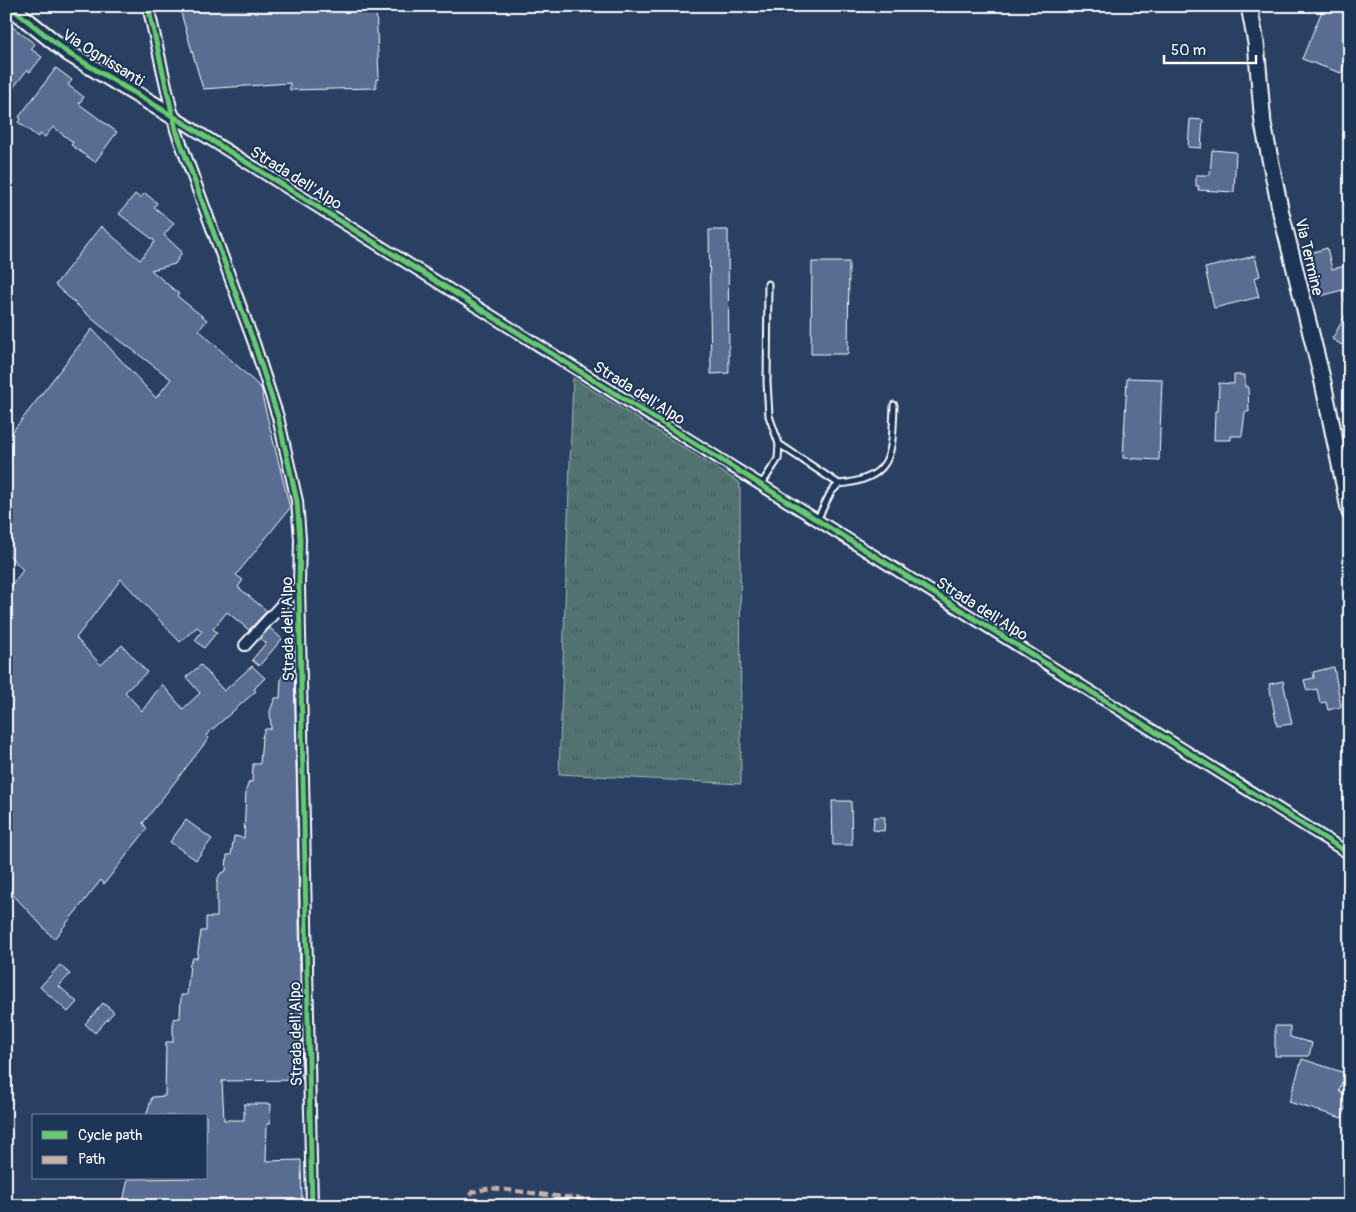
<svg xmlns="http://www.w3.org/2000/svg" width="1356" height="1212" viewBox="0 0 1356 1212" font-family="Pangolin,sans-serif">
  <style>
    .grass { fill: url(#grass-tufts); stroke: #a8b8b8 }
    .building { fill: #586d91; stroke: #fff }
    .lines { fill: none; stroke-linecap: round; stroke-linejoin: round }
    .lane-casing { stroke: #fff; stroke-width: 9 }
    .street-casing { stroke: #fff; stroke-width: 14 }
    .secondary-casing { stroke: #fff; stroke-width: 19 }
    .lane { stroke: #1d3557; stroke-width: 5 }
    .street { stroke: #1d3557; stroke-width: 10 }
    .secondary { stroke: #1d3557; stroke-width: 15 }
    .quiet { stroke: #cab0a6; stroke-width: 4; stroke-dasharray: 8 4; stroke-linecap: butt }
    .cycleway-casing { stroke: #1d3557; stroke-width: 8 }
    .cycleway { stroke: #67ca6e; stroke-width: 5 }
    .labels { text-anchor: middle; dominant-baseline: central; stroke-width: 4; stroke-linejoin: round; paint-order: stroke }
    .street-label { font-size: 16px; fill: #fff; stroke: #1d3557 }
  </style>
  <defs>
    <pattern id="grass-tufts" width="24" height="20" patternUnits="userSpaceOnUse" patternTransform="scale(1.25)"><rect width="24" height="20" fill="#527272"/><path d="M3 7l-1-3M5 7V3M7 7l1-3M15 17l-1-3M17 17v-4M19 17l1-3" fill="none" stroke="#4e5959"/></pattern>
  </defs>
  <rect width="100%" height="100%" fill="#294063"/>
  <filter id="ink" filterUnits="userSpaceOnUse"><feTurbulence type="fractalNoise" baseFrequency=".02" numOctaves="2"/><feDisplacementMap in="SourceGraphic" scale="10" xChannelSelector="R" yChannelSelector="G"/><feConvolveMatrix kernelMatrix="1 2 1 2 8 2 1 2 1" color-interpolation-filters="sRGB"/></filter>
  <g filter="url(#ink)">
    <path class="grass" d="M573,378L740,483L741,784L559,774Z"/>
    <g class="building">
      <path d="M179,6H376L379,79H376V88L290,90V83L203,89Z"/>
      <path d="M1324,6H1350V52L1341,73L1302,59Z"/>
      <path d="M6,22L35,44L31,49L42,57L30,72L27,70L6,97Z"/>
      <path d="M56,68L72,80L68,85L84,97L79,104L117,132L95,162L71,145L73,142L53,127L45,137L40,134L38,137L18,122L21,119L19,117Z"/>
      <path d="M1190,119L1203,120L1201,148L1188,147Z"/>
      <path d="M1212,150L1236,152L1234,192L1198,190L1199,186H1196V175H1210Z"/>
      <path d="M145,193L157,203L154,207L174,223L164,235L182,252L175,264L151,270L179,294L177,296L207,320L199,330L261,388L263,394L262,396L290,508L236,575L243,580L238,587L267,611L249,630L227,612L213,629L217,632L204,648L195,640L202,631L197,627L180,642L121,579L76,638L101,665L122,645L147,672L125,692L142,711L162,684L183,709L200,693L186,677L201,665L224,691L252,666L265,678L254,689L256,691L206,735L209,738L143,823L147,829L104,884L101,880L54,939L6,887V593L23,570L6,552V440L92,329L156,398L171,379L97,323L55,285L101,226L140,260L155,241L119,214L135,194L140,198Z"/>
      <path d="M709,230H728L729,373L711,374Z"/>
      <path d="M1327,248L1332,269L1350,265V334L1342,345L1332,339L1349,309H1347L1342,290L1321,296L1310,253Z"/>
      <path d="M1255,256L1260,276L1254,278L1259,297L1214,308L1205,268Z"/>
      <path d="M812,262H849L848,354H811Z"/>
      <path d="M1234,375H1245V387H1248L1249,412H1245L1242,436H1231V440H1214L1215,411H1218L1219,383L1234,384Z"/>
      <path d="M1127,378L1162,379L1159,460L1123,458Z"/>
      <path d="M270,628L282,639L259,666L252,660L266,643L260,638Z"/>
      <path d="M294,652L302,1080L222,1081L224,1120H244V1104H271L270,1124H267L266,1161L301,1160L302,1206H122L128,1179L206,1178V1116H146L152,1097L165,1096L166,1042H173V1019L180,1018L181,995H187L190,963L193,958H197L201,931H206V917H217V881L220,874L226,871L227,855H231L234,836L244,838L246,790L249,782H252L253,764H260L262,737L265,729H271L270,711L275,698H280L281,679L285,670H289V661Z"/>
      <path d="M1334,667L1341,707L1328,710L1326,702L1320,703L1317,689L1307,691L1304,680L1314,678L1313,672Z"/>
      <path d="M1283,681L1292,724L1277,726L1269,684Z"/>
      <path d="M832,801H851L852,845H833Z"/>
      <path d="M874,817H885L884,831L873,830Z"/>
      <path d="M186,820L212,839L196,860L170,842Z"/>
      <path d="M60,965L70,974L59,986L77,1002L68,1012L40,987Z"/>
      <path d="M103,1003L114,1012L95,1033L85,1024Z"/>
      <path d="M1275,1026H1290V1037L1312,1043L1309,1056H1275Z"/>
      <path d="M1302,1059L1345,1073L1339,1091L1350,1095L1342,1118L1289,1102Z"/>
    </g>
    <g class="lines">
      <defs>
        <g id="lane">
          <path d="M779,444L839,484"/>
          <path d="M761,485L778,459L779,444L769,416L767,382L768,284"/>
          <path d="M817,520L831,492L839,484C895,479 892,451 894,405"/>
        </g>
        <g id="street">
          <path d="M148,6L176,130L254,343L278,417L297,501L300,539L299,586L312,1206"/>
          <path d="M171,115L1350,854"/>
          <path d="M245,645L299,586"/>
        </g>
        <g id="secondary">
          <path d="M9,6L68,53L171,115"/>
          <path d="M1249,6L1256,43L1263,124L1281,213L1322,378L1350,513"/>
        </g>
      </defs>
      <use href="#lane" class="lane-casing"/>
      <use href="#street" class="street-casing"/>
      <use href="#secondary" class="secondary-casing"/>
      <use href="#lane" class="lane"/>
      <use href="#street" class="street"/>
      <use href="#secondary" class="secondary"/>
      <path class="quiet" d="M466,1206L472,1192L491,1188L639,1206"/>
      <defs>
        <g id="cycleway">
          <path d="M9,6L68,53L171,115L1350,854"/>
          <path d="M148,6L176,130L254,343L278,417L297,501L300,539L299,586L312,1206"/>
        </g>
      </defs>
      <use href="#cycleway" class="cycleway-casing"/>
      <use href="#cycleway" class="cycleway"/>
    </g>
  </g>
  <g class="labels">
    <g class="street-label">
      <text transform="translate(103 58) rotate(32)">Via Ognissanti</text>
      <text transform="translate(296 178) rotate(32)">Strada dell'Alpo</text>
      <text transform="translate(1309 257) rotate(77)">Via Termine</text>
      <text transform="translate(639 393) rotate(32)">Strada dell'Alpo</text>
      <text transform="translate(982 609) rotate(32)">Strada dell'Alpo</text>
      <text transform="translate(288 629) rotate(-91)">Strada dell'Alpo</text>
      <text transform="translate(296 1034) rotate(-91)">Strada dell'Alpo</text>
    </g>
  </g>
  <rect width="1356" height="1212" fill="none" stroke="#1d3557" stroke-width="25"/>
  <rect x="12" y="12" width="1331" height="1187" fill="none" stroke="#fff" stroke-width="2" filter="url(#ink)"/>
  <rect x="32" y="1114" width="175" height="65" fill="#1d3557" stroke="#77869a"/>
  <rect x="42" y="1131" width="25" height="8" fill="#67ca6e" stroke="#77869a"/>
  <text x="78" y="1140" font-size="15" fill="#ffffff">Cycle path</text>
  <rect x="42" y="1156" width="25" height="8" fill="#cab0a6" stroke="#77869a"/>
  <text x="78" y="1164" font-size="15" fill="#ffffff">Path</text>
  <path d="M1164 55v8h92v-8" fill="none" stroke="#ffffff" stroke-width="2.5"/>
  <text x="1171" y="55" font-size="15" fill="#ffffff" stroke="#1d3557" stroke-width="4" paint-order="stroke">50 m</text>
</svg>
